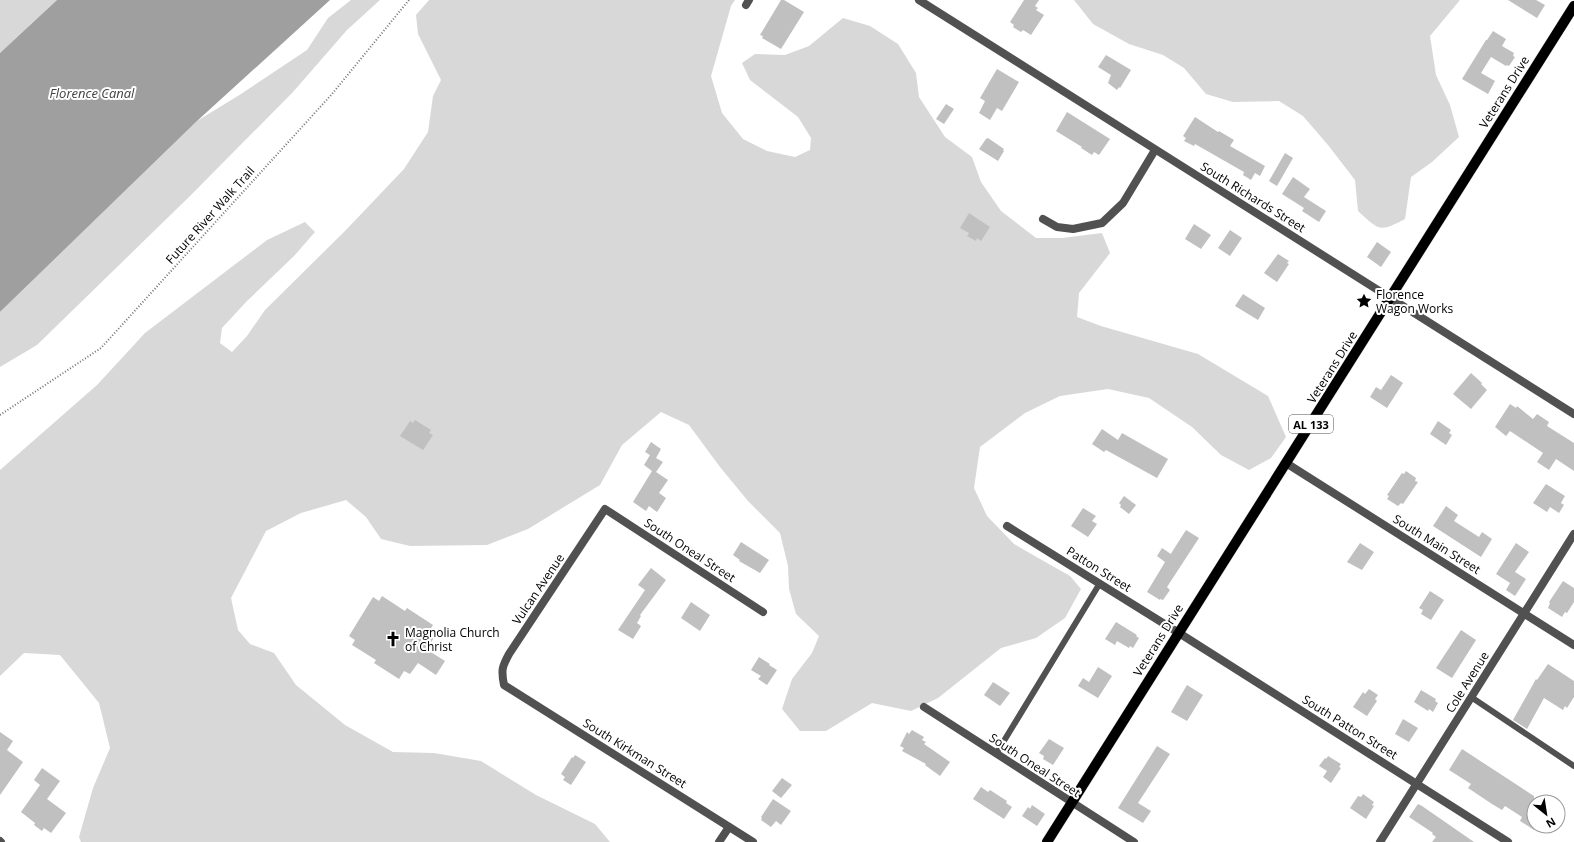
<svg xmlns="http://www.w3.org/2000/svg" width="1574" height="842" viewBox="0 0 1574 842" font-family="'Open Sans',sans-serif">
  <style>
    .green { fill: #d8d8d8 }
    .water { fill: #9f9f9f }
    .building { fill: #c0c0c0 }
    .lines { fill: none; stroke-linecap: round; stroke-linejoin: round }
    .primary-casing { stroke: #dbdbdb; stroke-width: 11 }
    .path { stroke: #737373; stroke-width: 2; stroke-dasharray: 1 2; stroke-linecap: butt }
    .service { stroke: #515151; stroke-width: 6 }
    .minor { stroke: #515151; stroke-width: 8 }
    .tertiary { stroke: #515151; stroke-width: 8 }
    .primary { stroke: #000; stroke-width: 10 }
    .labels { text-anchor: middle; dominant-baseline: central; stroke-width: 4; stroke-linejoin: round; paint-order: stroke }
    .shield { fill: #fff; stroke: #4c4c4c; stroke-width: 1 }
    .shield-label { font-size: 11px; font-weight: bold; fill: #000 }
    .street-label { font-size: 12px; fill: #000; stroke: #fff }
    .poi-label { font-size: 12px; fill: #000; stroke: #fff; text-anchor: start }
    .water-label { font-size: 13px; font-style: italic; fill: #404040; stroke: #fff }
  </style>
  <rect width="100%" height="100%" fill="#fff"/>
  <g class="green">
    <path d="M0,0H57L0,53Z"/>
    <path d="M351,0H380L347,30L293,92L190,196L37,345L0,367V312L197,121L241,94L307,50L328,18Z"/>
    <path d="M429,0H735L731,6L711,76L722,113L743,139L767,151L795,157L810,150L811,138L798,117L750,80L742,63L755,54L785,55L809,46L843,18L870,26L898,44L916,73L919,97L945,137L972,157L981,182L1001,211L1036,238H1062L1102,233L1110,253L1079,293L1077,317L1101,326L1198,354L1268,396L1286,437L1271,458L1249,470L1221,455L1192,427L1149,398L1108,389L1060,396L1025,413L980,447L974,488L987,516L1014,544L1070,576L1081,589L1065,618L1036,638L1001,648L938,698L911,711L872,703L826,731H800L782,709L792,679L812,653L819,636L796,614L789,589L788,566L780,533L748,501L720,467L689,425L661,412L622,445L600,485L528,529L487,545L410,546L381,539L366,517L346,500L301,513L266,531L231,598L238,630L250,644L274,653L296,685L345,725L393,752L434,753L481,761L536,795L595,824L610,842H81L79,837L93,788L110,748L99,703L60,655L24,653L0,676V470L97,385L145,333L267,240L305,222L315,232L294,256L247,301L222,328L220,343L232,352L247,336L265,310L345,231L404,169L428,132L433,96L441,80L418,34L416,15Z"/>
    <path d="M1074,0H1460L1430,36L1436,75L1450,105L1459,137L1432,162L1411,177L1405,219C1379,233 1379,230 1358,211L1355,180L1328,145L1303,116L1279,101L1233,102L1206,94L1184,68L1163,55L1129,44L1093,24Z"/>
  </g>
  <path class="water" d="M57,0H330L197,121L0,312V53Z"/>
  <g class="building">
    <path d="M781,0H784L804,12L781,49L762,38L763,36L760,35Z"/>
    <path d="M1024,0H1039L1035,6L1038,8L1036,10L1044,15L1031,35L1023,30L1021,32L1013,27L1014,25L1010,22Z"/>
    <path d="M1508,0H1536L1545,5L1537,18Z"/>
    <path d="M1493,31L1506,39L1502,46L1514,53L1513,56L1515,57L1509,66L1507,65L1506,66L1491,57L1481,73L1495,81L1488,94L1462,79L1486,40H1487Z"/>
    <path d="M1106,55L1131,70L1120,88L1119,87L1117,90L1108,83L1111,75L1098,67Z"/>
    <path d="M997,69L1019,82L1002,111L997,108L990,120L979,113L985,101L980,98Z"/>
    <path d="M946,104L954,109L944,124L936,119Z"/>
    <path d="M1067,112L1110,139L1099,155L1094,152L1092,155L1081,148L1082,147L1056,131Z"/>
    <path d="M1195,117L1218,132L1219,131L1234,140L1230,146L1265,166L1260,176L1255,173L1251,180L1243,175L1244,172L1195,144L1194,146L1184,141L1186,138L1183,136Z"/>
    <path d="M988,138L1004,149L1003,150L1004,151L998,161L979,149L986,139Z"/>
    <path d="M1285,153L1293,158L1277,186L1269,181Z"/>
    <path d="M1293,177L1310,189L1304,197L1326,211L1319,222L1302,211L1304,208L1282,194Z"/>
    <path d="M969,213L990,227L981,241L977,238L976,241L967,236L969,233L960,228Z"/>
    <path d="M1194,224L1211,235L1201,249L1185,239Z"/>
    <path d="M1230,230L1242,238L1230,256L1218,248Z"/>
    <path d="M1377,242L1391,252L1381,267L1367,257Z"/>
    <path d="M1278,254L1289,261L1287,263L1289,264L1277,282L1264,273Z"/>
    <path d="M1243,294L1265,308L1258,320L1235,306Z"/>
    <path d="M1471,373L1482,383L1481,384L1487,390L1471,409L1453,394Z"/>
    <path d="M1391,375L1403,383L1387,408L1370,397L1376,387L1381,390Z"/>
    <path d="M1510,404L1516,408L1517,406L1533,419L1537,414L1549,422L1547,426L1574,443V471L1556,459L1549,470L1537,462L1543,453L1510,431L1506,436L1495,427Z"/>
    <path d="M415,420L431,430L429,433L433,435L423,450L400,436L410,421L413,423Z"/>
    <path d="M1438,421L1451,430L1449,433L1452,435L1446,445L1430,434Z"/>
    <path d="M1102,429L1118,440L1122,433L1168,459L1157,478L1106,450L1104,452L1092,444Z"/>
    <path d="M651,442L661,449L656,458L663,462L656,472L668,480L659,493L666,498L657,512L649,506L646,511L633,502L652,471L644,465L650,455L645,452Z"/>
    <path d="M1406,471L1416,478L1415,481L1418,482L1403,504L1401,503L1398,506L1387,499L1389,496L1387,495L1402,473L1404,474Z"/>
    <path d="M1546,484L1565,496L1561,503L1564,505L1559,513L1550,507L1547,512L1533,503Z"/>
    <path d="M1124,496L1136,505L1129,514L1120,507L1121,505L1119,503Z"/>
    <path d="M1446,506L1458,515L1454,521L1479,537L1482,532L1492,539L1481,557L1433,526Z"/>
    <path d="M1083,508L1096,516L1092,521L1097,524L1088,537L1071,526Z"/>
    <path d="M1186,530L1199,538L1167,587L1170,590L1163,600L1160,599V600L1147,592L1165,562L1157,556L1162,548L1171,554L1172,552Z"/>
    <path d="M741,542L769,560L760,573L739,561L740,560L733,555Z"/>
    <path d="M1360,543L1374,552L1362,570L1347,562Z"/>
    <path d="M1516,543L1529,552L1515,572L1526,579L1515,596L1506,590L1510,583L1496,574Z"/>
    <path d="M651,568L666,580L640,615L641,616L637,623L641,626L633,639L618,630L645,590L638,585Z"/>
    <path d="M1563,581L1574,588V602L1567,613L1565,612L1562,617L1548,608L1550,603L1549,602Z"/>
    <path d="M1430,591L1444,600L1431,620L1421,614L1423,610L1419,608Z"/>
    <path d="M382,596L405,611L407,608L433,625L427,634L434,638L426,649L445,661L436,675L418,663L410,674L404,671L399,679L374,663L376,660L352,645L355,640L349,636L373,597L379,601Z"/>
    <path d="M691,602L710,615L700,631L681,618Z"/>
    <path d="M1116,622L1137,635L1136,636L1139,638L1133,648L1130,646L1129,648L1117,641L1115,645L1105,639Z"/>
    <path d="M1461,630L1476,640L1452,678L1436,668Z"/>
    <path d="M759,657L770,664L769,665L777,670L767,685L758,679L761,676L751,670Z"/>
    <path d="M1548,664L1574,681V697L1567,708L1565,706L1563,710L1544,698L1527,729L1513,720L1536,679L1537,680Z"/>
    <path d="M1098,667L1112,676L1098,698L1078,686L1083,678L1089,682Z"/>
    <path d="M993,682L1010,693L1000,706L984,695Z"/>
    <path d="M1187,685L1203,695L1187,721L1171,712Z"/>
    <path d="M1369,689L1378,695L1375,699L1377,701L1367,716L1353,707L1363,692L1365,694Z"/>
    <path d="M1421,690L1436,699L1435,701L1438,703L1433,712L1429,709L1428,711L1414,702Z"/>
    <path d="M1403,719L1418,728L1409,742L1395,734Z"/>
    <path d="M912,730L924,737L922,740L926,742L924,744L950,762L940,776L925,765L926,764L902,751L904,748L900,746L907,732L909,734Z"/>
    <path d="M0,732L13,741L7,750L23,762L0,795Z"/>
    <path d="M1049,739L1064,748L1053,765L1043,759L1044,756L1039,753Z"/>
    <path d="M1157,746L1170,754L1138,803L1151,811L1143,823L1118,808Z"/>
    <path d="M1462,749L1534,796V830L1520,821L1522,817L1505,806L1502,810L1492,804L1468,788L1471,784L1449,770Z"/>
    <path d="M575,755L586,762L571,785L563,780L565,777L561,774L572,757L573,758Z"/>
    <path d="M1328,756L1341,764L1339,767L1341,768L1331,783L1323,777L1327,771L1319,766L1325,758L1326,759Z"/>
    <path d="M42,768L60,781L47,799L66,813L51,833L44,828L42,831L34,825L35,823L21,812L40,785L34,780Z"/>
    <path d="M782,778L792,785L781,798L772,791Z"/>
    <path d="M981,787L988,792L990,790L1007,801L1006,803L1012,807L1004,819L973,799Z"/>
    <path d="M1363,794L1374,802L1372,805L1374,806L1366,819L1350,808L1358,796L1361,797Z"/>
    <path d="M773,799L791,811L781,825L776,821L771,827L761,820L762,818L761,817Z"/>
    <path d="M1418,804L1422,806L1474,842H1432L1436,837L1432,834L1433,833L1409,817Z"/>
    <path d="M1032,805L1045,814L1037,826L1022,816L1028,807L1030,809Z"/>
  </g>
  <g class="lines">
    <defs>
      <path id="primary" d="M1047,842L1574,6"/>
    </defs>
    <use href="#primary" class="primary-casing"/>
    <path class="path" d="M0,415L101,348L332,94L409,0"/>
    <g class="service">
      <path d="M1471,697L1574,766"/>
      <path d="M996,754L1100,583"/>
    </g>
    <g class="minor">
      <path d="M919,0L1574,414"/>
      <path d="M746,5L749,0"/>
      <path d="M1043,219L1057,227L1073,229L1102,223L1123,203L1155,150"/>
      <path d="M1286,463L1574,645"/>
      <path d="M1007,526L1179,633"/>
      <path d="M924,707L1134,842"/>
      <path d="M0,841L1,842"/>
      <path d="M719,842L729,827"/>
      <path d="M753,842L504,685C501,670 502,667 509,654L605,509L763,612"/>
      <path d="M1380,842L1574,534"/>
    </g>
    <path class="tertiary" d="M1179,633L1508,842"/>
    <use href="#primary" class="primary"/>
  </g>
  <defs>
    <symbol id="sight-bare" viewBox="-9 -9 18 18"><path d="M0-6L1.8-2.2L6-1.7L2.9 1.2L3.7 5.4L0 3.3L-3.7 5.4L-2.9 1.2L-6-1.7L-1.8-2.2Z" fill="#000" stroke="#fff" stroke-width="2.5" paint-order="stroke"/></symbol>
    <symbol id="church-bare" viewBox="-9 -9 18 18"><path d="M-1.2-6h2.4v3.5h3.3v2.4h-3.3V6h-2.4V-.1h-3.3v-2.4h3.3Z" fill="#000" stroke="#fff" stroke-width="2.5" paint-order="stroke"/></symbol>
  </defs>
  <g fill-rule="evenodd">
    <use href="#sight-bare" x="1353" y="290" width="22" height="22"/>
    <use href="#church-bare" x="382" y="628" width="22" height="22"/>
  </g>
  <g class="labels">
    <rect class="shield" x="1289" y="415" width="44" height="18" rx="3"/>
    <g class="shield-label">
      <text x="1311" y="424">AL 133</text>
    </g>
    <g class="street-label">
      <text transform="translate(1504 92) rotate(-58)">Veterans Drive</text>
      <text transform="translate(1253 197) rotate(32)">South Richards Street</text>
      <text transform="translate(210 215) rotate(-48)">Future River Walk Trail</text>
      <text transform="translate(1332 367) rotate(-58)">Veterans Drive</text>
      <text transform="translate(1437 544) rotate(32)">South Main Street</text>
      <text transform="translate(690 550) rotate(33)">South Oneal Street</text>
      <text transform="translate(1099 569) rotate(32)">Patton Street</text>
      <text transform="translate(538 589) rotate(-56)">Vulcan Avenue</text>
      <text transform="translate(1158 640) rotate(-58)">Veterans Drive</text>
      <text transform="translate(1467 682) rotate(-58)">Cole Avenue</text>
      <text transform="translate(1350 727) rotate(32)">South Patton Street</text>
      <text transform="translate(635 753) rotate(32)">South Kirkman Street</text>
      <text transform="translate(1035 765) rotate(33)">South Oneal Street</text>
    </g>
    <g class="poi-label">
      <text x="1376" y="294">Florence<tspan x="1376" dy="14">Wagon Works</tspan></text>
      <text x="405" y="632">Magnolia Church<tspan x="405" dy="14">of Christ</tspan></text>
    </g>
    <g class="water-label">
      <text x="92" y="93">Florence Canal</text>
    </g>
  </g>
  <g transform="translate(1546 814) rotate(150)"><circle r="19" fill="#ffffff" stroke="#999999"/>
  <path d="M0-3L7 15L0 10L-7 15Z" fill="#000000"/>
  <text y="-6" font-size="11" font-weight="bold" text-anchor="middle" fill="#000000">N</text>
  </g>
</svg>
